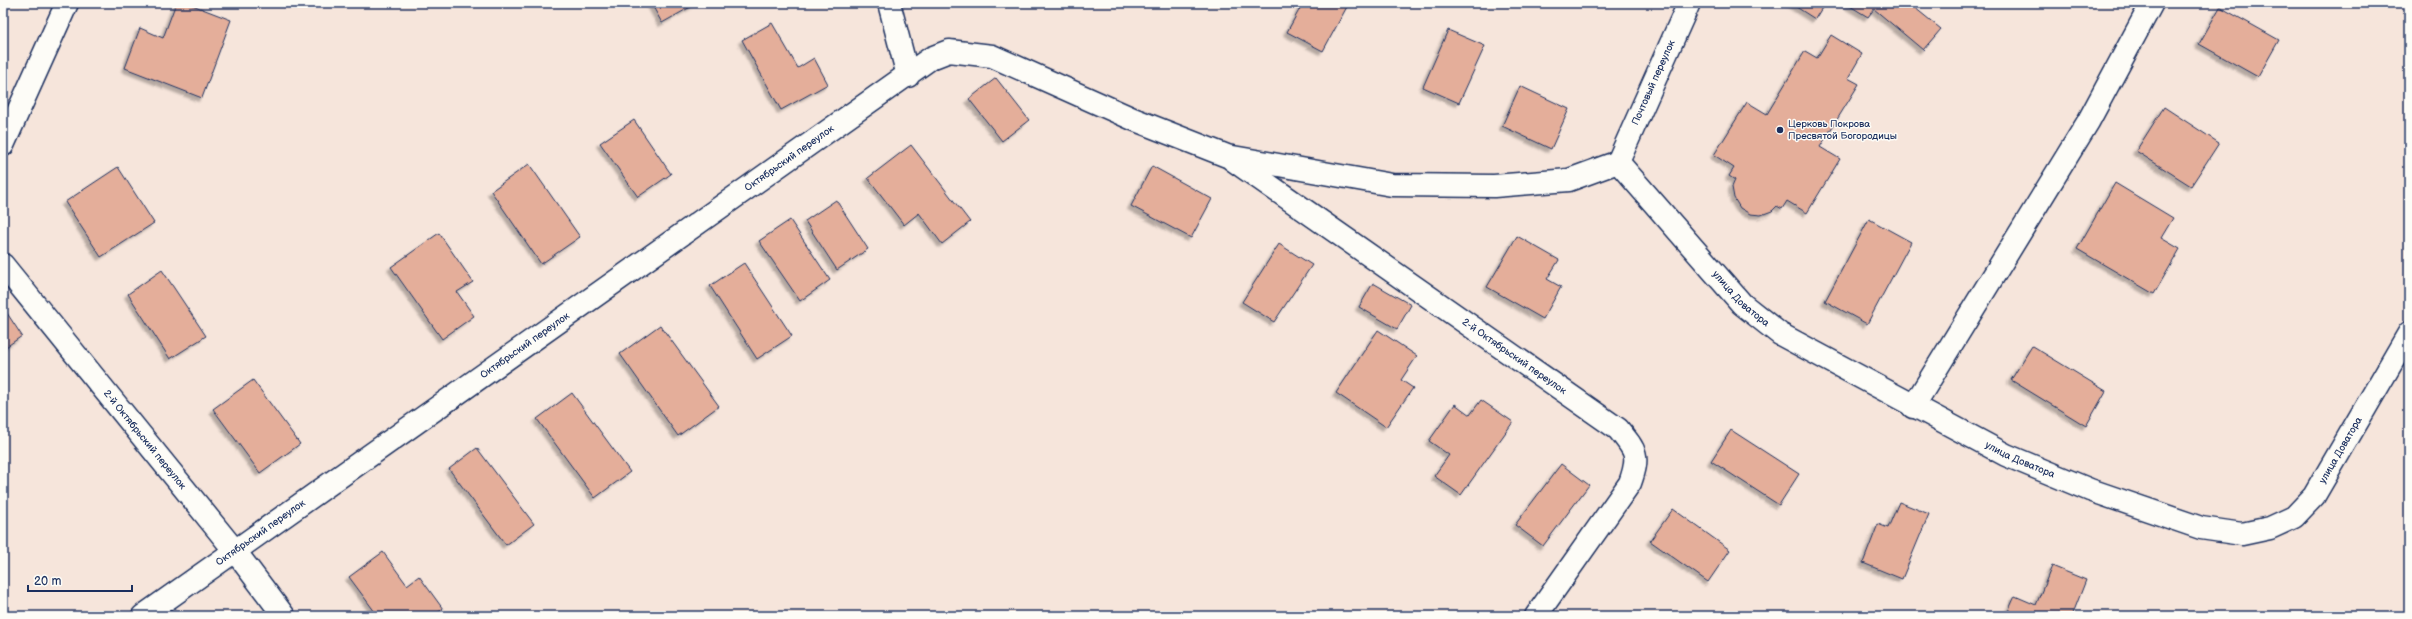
<svg xmlns="http://www.w3.org/2000/svg" width="2412" height="619" viewBox="0 0 2412 619" font-family="'Balsamiq Sans',sans-serif">
  <style>
    .building { fill: #e4ae9a; stroke: #1b2f5e; filter: url(#shadow) }
    .lines { fill: none; stroke-linecap: round; stroke-linejoin: round }
    .minor-casing { stroke: #1b2f5e; stroke-width: 25 }
    .minor { stroke: #fdfcf7; stroke-width: 22 }
    .poi-dot { fill: #1b2f5e; stroke: #fdfcf7; stroke-width: 1.5 }
    .labels { text-anchor: middle; dominant-baseline: central; stroke-width: 3; stroke-linejoin: round; paint-order: stroke }
    .street-label { font-size: 10px; fill: #1b2f5e; stroke: #fdfcf7 }
    .poi-label { font-size: 10px; fill: #1b2f5e; stroke: #fdfcf7; text-anchor: start }
  </style>
  <defs>
    <filter id="shadow"><feDropShadow dx="-3.5" dy="3.5" stdDeviation="1" flood-color="#0004"/></filter>
  </defs>
  <rect width="100%" height="100%" fill="#f6e5db"/>
  <filter id="ink" filterUnits="userSpaceOnUse"><feTurbulence type="fractalNoise" baseFrequency=".025" numOctaves="2"/><feDisplacementMap in="SourceGraphic" scale="8" xChannelSelector="R" yChannelSelector="G"/><feConvolveMatrix kernelMatrix="1 2 1 2 8 2 1 2 1" color-interpolation-filters="sRGB"/></filter>
  <g filter="url(#ink)">
    <g class="building">
      <path d="M176,3H187L231,20L202,98L125,68L140,28L163,38Z"/>
      <path d="M651,3H693L694,5L662,23Z"/>
      <path d="M1303,3H1349L1323,51L1287,32Z"/>
      <path d="M1790,3H1825L1815,19Z"/>
      <path d="M1845,3H1909L1941,29L1923,50L1874,9L1868,17Z"/>
      <path d="M2220,7L2279,40L2258,77L2199,44Z"/>
      <path d="M772,23L798,68L814,58L828,84L781,110L742,40Z"/>
      <path d="M1448,30L1485,46L1459,103L1423,87Z"/>
      <path d="M1831,35L1862,54L1848,78L1859,84L1820,147L1840,159L1807,213L1787,201L1782,209L1777,206L1772,211L1761,215L1750,214L1740,208L1734,198L1732,187L1735,180L1729,176L1734,168L1714,155L1747,102L1767,114L1805,51L1817,58Z"/>
      <path d="M996,78L1029,120L1002,141L969,99Z"/>
      <path d="M1520,86L1569,109L1551,149L1502,126Z"/>
      <path d="M2164,107L2219,143L2191,186L2136,151Z"/>
      <path d="M634,120L671,174L638,197L600,143Z"/>
      <path d="M911,145L970,222L942,244L919,213L904,225L868,178Z"/>
      <path d="M529,164L580,237L541,264L491,191Z"/>
      <path d="M1152,166L1212,199L1191,238L1131,206Z"/>
      <path d="M118,167L154,223L101,257L65,202Z"/>
      <path d="M2115,183L2173,218L2161,238L2180,249L2154,294L2077,249Z"/>
      <path d="M836,200L868,249L837,270L805,221Z"/>
      <path d="M1869,219L1911,242L1867,324L1825,301Z"/>
      <path d="M790,220L830,280L800,301L759,241Z"/>
      <path d="M439,233L473,282L457,292L474,316L442,339L391,267Z"/>
      <path d="M1517,236L1559,260L1547,279L1561,287L1543,319L1487,287Z"/>
      <path d="M1279,244L1312,265L1274,322L1242,302Z"/>
      <path d="M744,263L792,336L757,359L710,286Z"/>
      <path d="M162,270L206,336L170,359L128,294Z"/>
      <path d="M1373,283L1411,305L1397,329L1359,307Z"/>
      <path d="M3,307L22,336L3,349Z"/>
      <path d="M660,325L719,406L678,436L620,354Z"/>
      <path d="M1378,330L1417,356L1401,380L1413,388L1386,427L1336,393Z"/>
      <path d="M2032,346L2106,391L2086,426L2011,380Z"/>
      <path d="M253,380L300,444L260,473L213,409Z"/>
      <path d="M572,393L630,472L595,498L537,419Z"/>
      <path d="M1481,400L1513,422L1461,495L1434,476L1449,455L1429,441L1455,404L1470,415Z"/>
      <path d="M1731,430L1799,474L1779,505L1711,461Z"/>
      <path d="M477,448L534,524L506,545L449,469Z"/>
      <path d="M1561,464L1589,485L1543,546L1515,525Z"/>
      <path d="M1899,502L1929,514L1902,579L1863,563L1878,524L1888,528Z"/>
      <path d="M1673,509L1730,550L1708,582L1650,541Z"/>
      <path d="M383,552L407,585L419,576L443,609L433,616H378L349,577Z"/>
      <path d="M2052,566L2086,580L2072,616H2006L2015,596L2036,605Z"/>
    </g>
    <g class="lines">
      <defs>
        <g id="minor">
          <path d="M889,3L908,76"/>
          <path d="M3,145L67,3"/>
          <path id="s1" d="M1233,160L1618,429C1636,451 1640,455 1630,483L1536,616"/>
          <path id="s2" d="M1618,162L1742,304L1780,334L2006,455L2090,490L2201,528L2242,534L2270,528L2294,517L2314,496L2409,333"/>
          <path id="s3" d="M1618,162L1689,3"/>
          <path id="s4" d="M3,265L235,551L284,616"/>
          <path d="M1913,407L2088,122L2152,3"/>
          <path id="s5" d="M143,616L931,58L949,51L992,56L1133,119L1227,156L1392,185L1494,186L1569,180L1618,162"/>
        </g>
      </defs>
      <use href="#minor" class="minor-casing"/>
      <use href="#minor" class="minor"/>
    </g>
  </g>
  <circle class="poi-dot" cx="1780" cy="130" r="4"/>
  <g class="labels">
    <g class="street-label">
      <text stroke="none"><textPath href="#s3" startOffset="87">Почтовый переулок</textPath></text>
      <text stroke="none"><textPath href="#s5" startOffset="792">Октябрьский переулок</textPath></text>
      <text stroke="none"><textPath href="#s2" startOffset="184">улица Доватора</textPath></text>
      <text stroke="none"><textPath href="#s5" startOffset="468">Октябрьский переулок</textPath></text>
      <text stroke="none"><textPath href="#s1" startOffset="343">2-й Октябрьский переулок</textPath></text>
      <text stroke="none"><textPath href="#s4" startOffset="225">2-й Октябрьский переулок</textPath></text>
      <text stroke="none"><textPath href="#s2" startOffset="880">улица Доватора</textPath></text>
      <text stroke="none"><textPath href="#s2" startOffset="508">улица Доватора</textPath></text>
      <text stroke="none"><textPath href="#s5" startOffset="144">Октябрьский переулок</textPath></text>
    </g>
    <g class="poi-label">
      <text x="1788" y="124">Церковь Покрова<tspan x="1788" dy="12">Пресвятой Богородицы</tspan></text>
    </g>
  </g>
  <rect width="2412" height="619" fill="none" stroke="#fdfcf7" stroke-width="16"/>
  <rect x="8" y="8" width="2396" height="603" fill="none" stroke="#1b2f5e" stroke-width="1.5" filter="url(#ink)"/>
  <path d="M28 585v6h104v-6" fill="none" stroke="#1b2f5e" stroke-width="2"/>
  <text x="34" y="585" font-size="12" fill="#1b2f5e" stroke="#fdfcf7" stroke-width="3" paint-order="stroke">20 m</text>
</svg>
